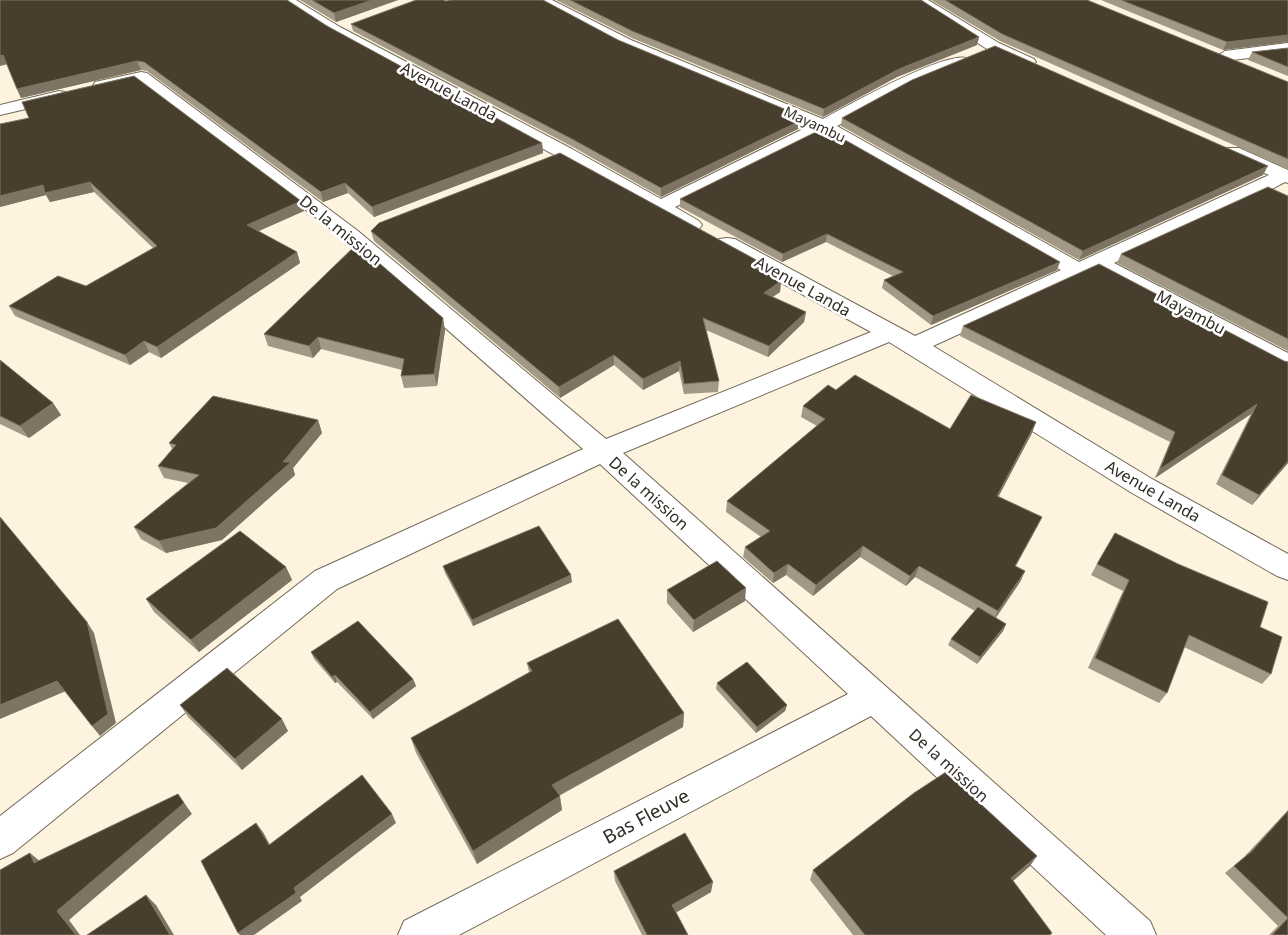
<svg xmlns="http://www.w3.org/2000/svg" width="1288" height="935" viewBox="0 0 1288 935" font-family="'Noto Sans',sans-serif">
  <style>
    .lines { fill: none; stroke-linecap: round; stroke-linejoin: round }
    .minor-casing { stroke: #726958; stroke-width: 2 }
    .minor { fill: #fff; fill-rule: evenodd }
    .wall { fill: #a29886 }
    .shaded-wall { fill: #7e7463 }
    .building { fill: #473e2e; stroke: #7e7463 }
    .labels { text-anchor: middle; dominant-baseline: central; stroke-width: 5; stroke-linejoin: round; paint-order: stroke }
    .far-street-label { font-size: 14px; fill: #312d26; stroke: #fff }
    .street-label { font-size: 16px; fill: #312d26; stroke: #fff }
    .near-street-label { font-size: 19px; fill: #312d26; stroke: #fff }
  </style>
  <rect width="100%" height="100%" fill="#fdf3df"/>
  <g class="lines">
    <defs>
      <g id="minor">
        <path d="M279,0H296L340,27L572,149L661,199L809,126L619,46L534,0H552L631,40L823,119C847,106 943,52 966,58L968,61L966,64L910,87L837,126L1079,262L1269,175L1225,156L1223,152L1225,148H1239L1288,170V183L1285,182L1253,199L1114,263L1288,353V371L1279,369L1096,271L933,346L1152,479L1288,554V580L1277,576L1132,493L889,342L623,453L1150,921L1156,935H1106L871,716L459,935H398L404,921L848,694L600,464L337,589L13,853L0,859V816L315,571L583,449L344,239L138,83L101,91L95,90L93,86L95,82L141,72L147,73L358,231L606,439L871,332L719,249L716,244L719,239L727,238L735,239L915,336L1061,270L823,133L675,207L699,221L702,225L699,229L692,231L685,229L558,157L330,33Z"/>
        <path d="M911,0H928L999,43L1034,59L1036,62L1028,67L1022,65L987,49Z"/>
        <path d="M1288,43V53L1225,61L1217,56L1225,51Z"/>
        <path d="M59,91L65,92L68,96L65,100L0,115V105Z"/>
      </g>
    </defs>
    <use href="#minor" class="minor-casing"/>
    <use href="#minor" class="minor"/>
  </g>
  <g class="wall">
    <path d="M0,0L327,26L542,143L543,153L374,217L348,193L323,202L147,71L141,70L21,98L17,89Z"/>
    <path d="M300,0H398L336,22Z"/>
    <path d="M556,0H921L979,37L977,45L897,77L823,117L632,38Z"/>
    <path d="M931,0H1087L1288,82V169L1000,41Z"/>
    <path d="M1101,0H1288V42L1223,50Z"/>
    <path d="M446,1L618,40L806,118L804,126L661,197L573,147L353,31L351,24Z"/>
    <path d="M1288,48V76L1248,60L1252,52Z"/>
    <path d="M842,118L1263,175L1079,260L841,126Z"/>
    <path d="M0,124L301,201L304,211L258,231L297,252L300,263L161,358L149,352L130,365L15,316L9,306L86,286L153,248L94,192L50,202L46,195L0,207Z"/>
    <path d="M1288,196V351L1117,263L1121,254Z"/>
    <path d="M680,199L1057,270L931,325L882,288L884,280L893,276L826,242L782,262L680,207Z"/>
    <path d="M371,231L760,262L759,270L781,281L780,292L772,297L806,312L804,322L768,357L706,330L719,381L718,392L684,394L679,371L643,390L614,365L560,398L374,241Z"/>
    <path d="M963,326L1284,361L1288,463L1252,505L1216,484L1251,414L1155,478L1170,442L960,336Z"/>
    <path d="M445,330L437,386L404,388L401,376L402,370L321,349L313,358L268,346L264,334Z"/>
    <path d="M0,360L53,403L61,415L29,438L0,424Z"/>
    <path d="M836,390L950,429L1036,422L1032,433L998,497L1042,517L1037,527L1016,566L1025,571L1020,582L996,618L1006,624L1003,631L977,664L948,645L951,639L975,611L915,577L906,586L860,557L813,596L786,575L773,583L743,557L745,547L761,537L726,512L727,501L817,426L801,417L803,406Z"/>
    <path d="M318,420L322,433L293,468L295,475L222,540L166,553L141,539L134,527L188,483L164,478L158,466L172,449L169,443Z"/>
    <path d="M1097,564L1260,627L1271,674L1262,684L1184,647L1167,693L1159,703L1088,668L1123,591L1091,575Z"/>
    <path d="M443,566L572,582L473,626L445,573Z"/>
    <path d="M286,567L292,580L199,652L154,612L146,599Z"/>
    <path d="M667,590L745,601L693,632L667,603Z"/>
    <path d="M311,652L413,679L416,686L373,719L337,682L335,683L314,659Z"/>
    <path d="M527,663L684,713L683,727L559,796L562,810L477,864L416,753L411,738L529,672Z"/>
    <path d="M717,683L787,705L785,711L756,733L716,689Z"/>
    <path d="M180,705L288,731L242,770L188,717Z"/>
    <path d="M1288,810V935H1269L1278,926L1225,873L1244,857Z"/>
    <path d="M1030,866L1013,881L1052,933L1051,935H853L810,880L813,870Z"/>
    <path d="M614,871L711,892L676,912L688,935H642L615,881Z"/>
  </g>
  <g class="shaded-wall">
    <path d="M372,0H398L336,22L334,13Z"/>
    <path d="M1288,35V42L1223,50L1227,42Z"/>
    <path d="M979,37L977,45L897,77L823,117L824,109L899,69Z"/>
    <path d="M3,55L8,64L0,66V56Z"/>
    <path d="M137,61L141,70L21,98L17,89Z"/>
    <path d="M806,118L804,126L661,197V188Z"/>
    <path d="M542,143L543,153L374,217L372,207Z"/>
    <path d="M1268,166L1263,175L1079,260L1083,251Z"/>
    <path d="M90,182L94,192L50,202L46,195L0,207V196L43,185Z"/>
    <path d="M345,183L348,193L323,202L321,192Z"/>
    <path d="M301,201L304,211L250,235L247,225Z"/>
    <path d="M827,234L826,242L782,262L783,254Z"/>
    <path d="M297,252L300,263L161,358L157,347Z"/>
    <path d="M760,262L759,272L752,266Z"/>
    <path d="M1060,262L1057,270L931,325L933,316Z"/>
    <path d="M781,281L780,292L762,304L764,293Z"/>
    <path d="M806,312L804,322L768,357L769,346Z"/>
    <path d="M443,318L445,330L437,386L434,374Z"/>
    <path d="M318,337L321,349L313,358L309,346Z"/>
    <path d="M144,341L149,352L130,365L125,355Z"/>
    <path d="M614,355V365L560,398L559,387Z"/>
    <path d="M680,361L679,371L643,390V379Z"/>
    <path d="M53,403L61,415L29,438L20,426Z"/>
    <path d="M1257,404L1251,414L1155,478L1160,469Z"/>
    <path d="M318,420L322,433L293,468L295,475L222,540L166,553L159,541L283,462Z"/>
    <path d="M1036,422L1032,433L993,507L997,496Z"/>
    <path d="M1288,461V463L1252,505L1259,495Z"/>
    <path d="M1042,517L1037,527L1010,576L1015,566Z"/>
    <path d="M863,546L860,557L813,596L816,585Z"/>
    <path d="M788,564L786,575L773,583L774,573Z"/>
    <path d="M919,566L915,577L906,586L910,576Z"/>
    <path d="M286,567L292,580L199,652L191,640Z"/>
    <path d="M1025,571L1020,582L993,621L998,611Z"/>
    <path d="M571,575L572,582L473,626L472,620Z"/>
    <path d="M746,588L745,601L693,632L694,620Z"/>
    <path d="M87,622L94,633L116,723L100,736L92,726Z"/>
    <path d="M1006,624L1003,631L977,664L980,657Z"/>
    <path d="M335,675L337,682L335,683L332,677Z"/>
    <path d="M413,679L416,686L373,719L370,712Z"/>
    <path d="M57,681L66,691L0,719V705Z"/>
    <path d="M787,705L785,711L756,733L757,727Z"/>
    <path d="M684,713L683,727L554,798L552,785Z"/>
    <path d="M282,719L288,731L242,770L235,759Z"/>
    <path d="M178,794L192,814L69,920L80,935H76L57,911Z"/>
    <path d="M560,796L562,810L477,864L473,851Z"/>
    <path d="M392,814L396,823L300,897L302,901L254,935H240L238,933L294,888Z"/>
    <path d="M256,823L263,832L275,854L269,845Z"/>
    <path d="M30,853L42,863H34Z"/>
    <path d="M1037,856L1030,866L1004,889L1011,878Z"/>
    <path d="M713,882L711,892L672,915V905Z"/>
    <path d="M146,895L156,905L174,935H170Z"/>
  </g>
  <g class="building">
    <path d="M0,0H287L327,26L542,143L372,207L345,183L321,192L144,62L137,61L17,89L3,55L0,56Z"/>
    <path d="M312,0H372L334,13Z"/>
    <path d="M416,0H443L446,1L452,0H543L618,40L806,118L661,188L572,139L351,24Z"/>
    <path d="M570,0H921L979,37L899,69L824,109L632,31Z"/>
    <path d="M945,0H1087L1288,82V159L1002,34Z"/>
    <path d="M1121,0H1288V35L1227,42Z"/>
    <path d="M995,46L1268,166L1083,251L842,118L912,80Z"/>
    <path d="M1288,48V67L1252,52Z"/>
    <path d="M134,76L301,201L247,225L297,252L157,347L144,341L125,355L9,306L58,276L86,286L157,246L90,182L45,193L43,185L0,196V124L29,118L22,102Z"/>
    <path d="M824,128L1060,262L933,316L884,280L903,272L827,234L783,254L680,199Z"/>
    <path d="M560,153L760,262L752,266L781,281L764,293L806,312L769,346L703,318L719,381L684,384L680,361L643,379L614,355L559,387L371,231L379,223Z"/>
    <path d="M1268,187L1288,196V339L1121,254Z"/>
    <path d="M357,244L443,318L434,374L401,376L404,359L318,337L309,346L264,334Z"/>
    <path d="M1099,264L1284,361L1288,362V461L1259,495L1222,475L1257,404L1160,469L1175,432L963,326Z"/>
    <path d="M0,360L53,403L20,426L0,416Z"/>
    <path d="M855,375L950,429L971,395L1036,422L997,496L1042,517L1015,566L1025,571L998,611L919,566L910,576L863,546L816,585L788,564L774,573L745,547L770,531L727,501L825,419L803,406L828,385L836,390Z"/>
    <path d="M213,396L318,420L283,462H291L216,528L159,541L134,527L199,475L158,466L176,445L169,443Z"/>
    <path d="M0,517L87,622L108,714L92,726L57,681L0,705Z"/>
    <path d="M539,526L571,575L472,620L443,566Z"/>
    <path d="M240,531L286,567L191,640L146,599Z"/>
    <path d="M1115,533L1178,564L1268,602L1260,627L1282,637L1271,674L1189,635L1167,693L1095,658L1129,580L1097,564Z"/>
    <path d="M717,561L746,588L694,620L667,590Z"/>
    <path d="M978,607L1006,624L980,657L951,639Z"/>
    <path d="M618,619L684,713L552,785L560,796L473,851L411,738L532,671L527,663Z"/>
    <path d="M358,621L413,679L370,712L335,675L332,677L311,652Z"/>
    <path d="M747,662L787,705L757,727L717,683Z"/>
    <path d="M227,668L282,719L235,759L180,705Z"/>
    <path d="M946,772L1037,856L1011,878L1052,933L1049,935H865L813,870L914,793Z"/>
    <path d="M362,775L392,814L294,888L296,893L238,933L201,861L256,823L269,845Z"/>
    <path d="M178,794L184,803L57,911L76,935H0V870L30,853L34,863Z"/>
    <path d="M1288,811V935H1272L1288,918L1234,866L1251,852Z"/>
    <path d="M685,833L713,882L672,905L688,935H647L614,871Z"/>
    <path d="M146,895L170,935H87Z"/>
  </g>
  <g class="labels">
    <g class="far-street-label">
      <text transform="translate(815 124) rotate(25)">Mayambu</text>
    </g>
    <g class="street-label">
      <text transform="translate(449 91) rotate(28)">Avenue Landa</text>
      <text transform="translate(341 230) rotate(39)">De la mission</text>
      <text transform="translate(803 286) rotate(29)">Avenue Landa</text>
      <text transform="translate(1191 312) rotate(28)">Mayambu</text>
      <text transform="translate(1153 491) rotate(30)">Avenue Landa</text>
      <text transform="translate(649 493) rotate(42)">De la mission</text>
      <text transform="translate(949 765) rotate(42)">De la mission</text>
    </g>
    <g class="near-street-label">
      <text transform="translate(646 816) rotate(-28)">Bas Fleuve</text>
    </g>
  </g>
</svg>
